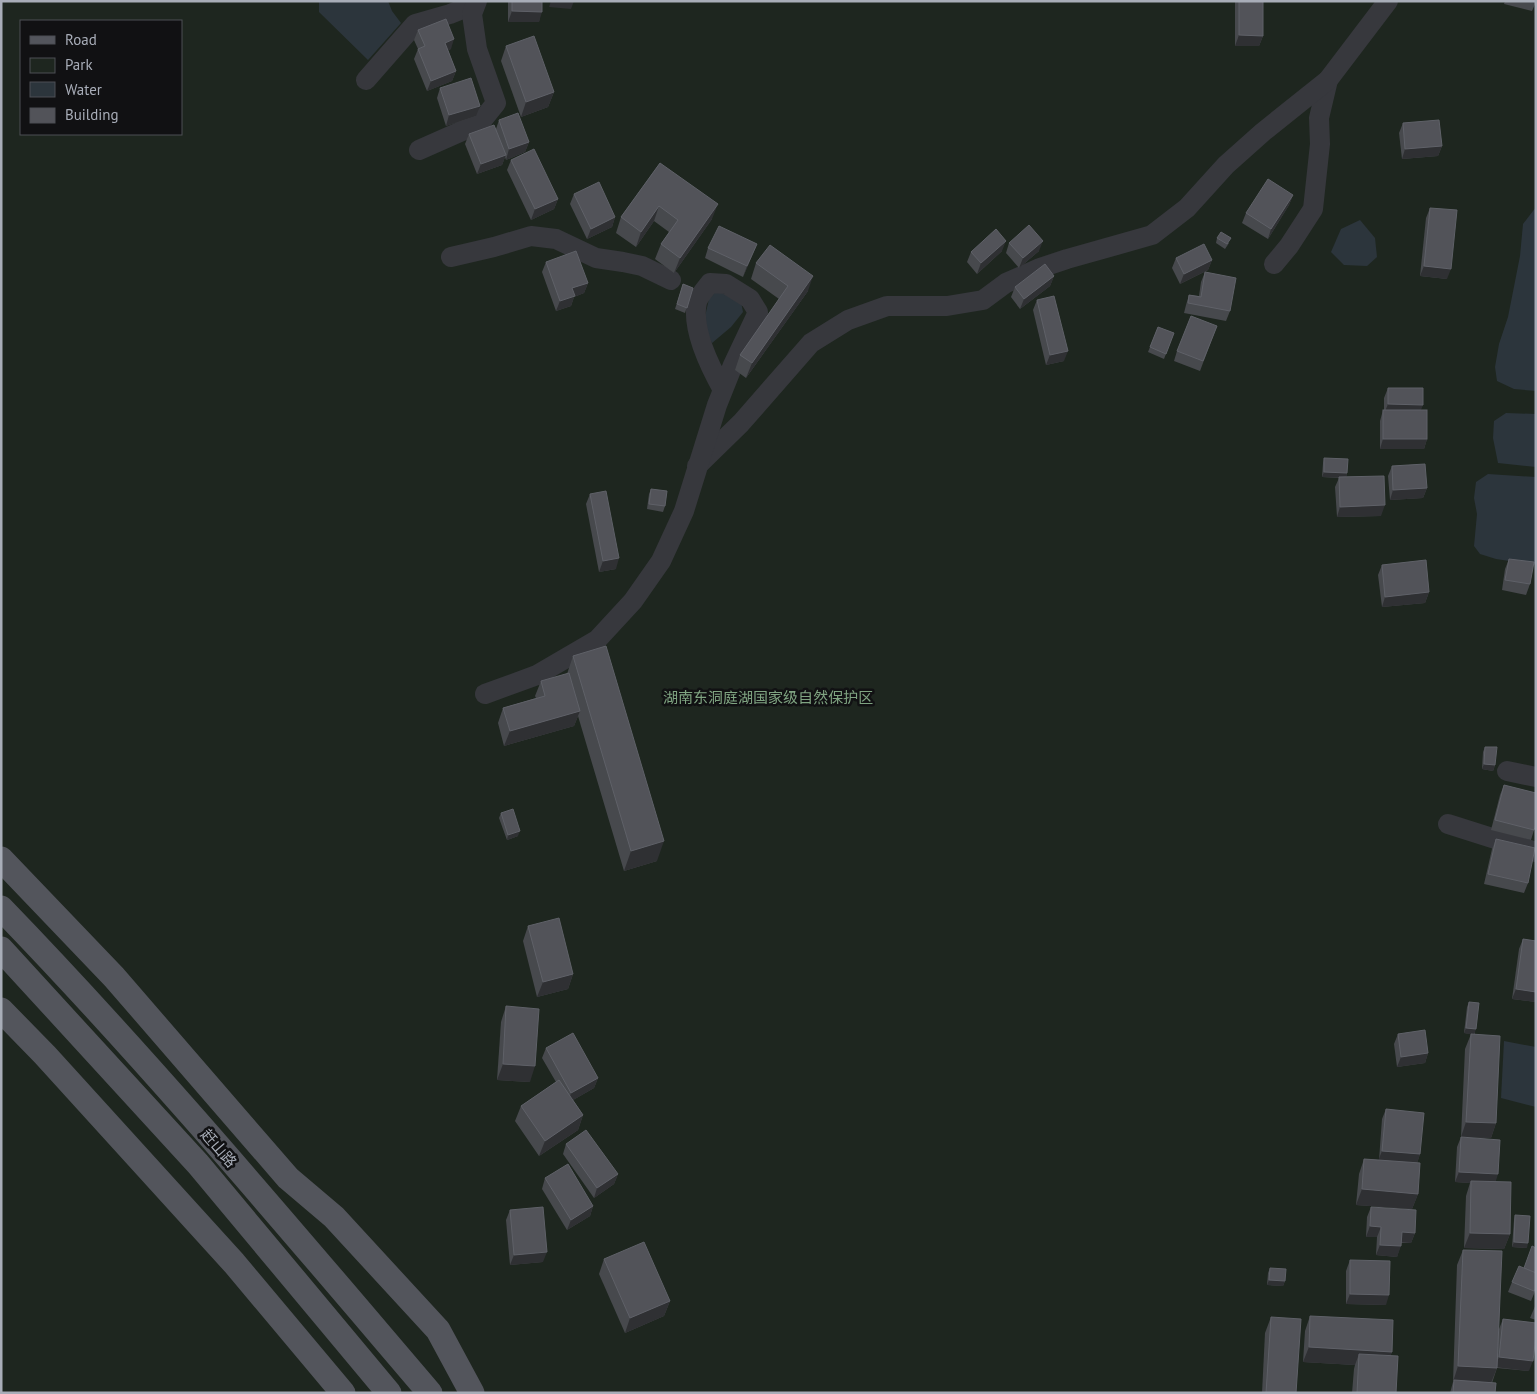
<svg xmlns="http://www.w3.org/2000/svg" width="1537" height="1394" viewBox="0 0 1537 1394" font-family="'PT Sans','Noto Sans SC',sans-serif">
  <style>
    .green { fill: #1e261f; fill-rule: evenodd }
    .water { fill: #2c353c }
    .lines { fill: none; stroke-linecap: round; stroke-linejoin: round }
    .minor { stroke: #37383d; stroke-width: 20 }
    .major { stroke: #53555c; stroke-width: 25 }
    .wall { fill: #47494d }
    .shaded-wall { fill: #2f3033 }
    .building { fill: #525359; stroke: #5f6168 }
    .labels { text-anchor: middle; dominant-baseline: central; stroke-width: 5; stroke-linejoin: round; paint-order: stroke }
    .park-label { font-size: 15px; fill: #7fa381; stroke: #111113 }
    .street-label { font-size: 15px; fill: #a8adb8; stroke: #111113 }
  </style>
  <rect width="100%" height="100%" fill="#161618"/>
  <path class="green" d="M1,1H1536V1393H1ZM21,21H181V134H21Z"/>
  <g class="water">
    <path d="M319,1H388L392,11L401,23L368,60L319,12Z"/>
    <path d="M1536,207V391L1514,389L1497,381L1495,367L1499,344L1508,317L1520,256L1523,224Z"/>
    <path d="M1360,220L1375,238L1377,257L1367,266L1344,265L1331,252L1341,229Z"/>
    <path d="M715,292H720L741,302L743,312L731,327L712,343L703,325L709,299Z"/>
    <path d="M1506,413L1536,414V467L1498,463L1493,438L1494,421Z"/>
    <path d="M1488,474L1536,477V565L1496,559L1480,554L1474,546L1477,514L1474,498L1476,482Z"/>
    <path d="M1504,1041L1536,1047V1107L1501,1098Z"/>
  </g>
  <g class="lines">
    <g class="minor">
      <path d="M366,80L415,24L450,14L465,8L475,1"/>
      <path d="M419,150L480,123L496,103L477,49L472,14L477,1"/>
      <path d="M451,257L494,247L531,236L556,239L596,258L623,262L642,266L671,280"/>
      <path d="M1274,264L1289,246L1313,209L1320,144L1319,118L1328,80"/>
      <path d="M697,466L741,423L811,343L848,320L887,306H947L983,300L1006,283L1040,268L1067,259L1152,235L1187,208L1226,165L1263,132L1328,80L1388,1"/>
      <path d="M485,694L537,675L597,640L633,601L661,561L684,511L717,405L733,365L758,312L750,299L726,284L710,283C706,288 699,296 697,302C691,329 710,367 723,390"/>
      <path d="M1507,771L1536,777"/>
      <path d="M1448,824L1536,852"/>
    </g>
    <g class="major">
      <path d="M1,859L114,977L288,1178L334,1217L438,1330L472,1393"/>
      <path d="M1,908C151,1063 290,1229 430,1393"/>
      <path d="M1,949L198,1164L389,1393"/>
      <path d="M1,1010L45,1055L234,1263L343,1393"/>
    </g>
  </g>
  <g class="wall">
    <path d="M508,1H542L539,22H508Z"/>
    <path d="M1235,1H1263V36L1259,46H1235Z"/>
    <path d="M1505,1H1536V2L1532,11L1504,4Z"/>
    <path d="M418,30L451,49L448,50L456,71L452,81L427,91L414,59L418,49L414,40Z"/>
    <path d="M506,46L554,92L548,107L521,117L501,61Z"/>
    <path d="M440,88L476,116L446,126L437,98Z"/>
    <path d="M499,120L529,142L525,152L506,160L505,157L502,165L477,174L465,144L469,134L496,129Z"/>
    <path d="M1403,123L1442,146L1438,156L1402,159L1399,133Z"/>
    <path d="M511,160L558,199L554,209L531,220L507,170Z"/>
    <path d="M660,163L712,219L674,273L655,259L661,244L669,232L654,221L636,247L616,233L621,217Z"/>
    <path d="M574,194L615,217L612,227L587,239L570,204Z"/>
    <path d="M1293,195L1289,205L1268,239L1242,223L1246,213Z"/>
    <path d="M1430,208L1447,279L1420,276L1426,218Z"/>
    <path d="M1217,238L1229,243L1225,249L1216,243Z"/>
    <path d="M1009,243L1039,251L1019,268L1006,253Z"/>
    <path d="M757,244L743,277L705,258L708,248Z"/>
    <path d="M1002,251L977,274L967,262L971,252Z"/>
    <path d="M1176,258L1212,260L1208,270L1180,284L1172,268Z"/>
    <path d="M546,262L588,283L584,293L574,297L571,306L556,311L542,272Z"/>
    <path d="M756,263L808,291L746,378L735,370L740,355L779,299L751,279Z"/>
    <path d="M1205,272L1230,311L1226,321L1184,313L1186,305L1189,295L1199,296L1201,282Z"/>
    <path d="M1054,276L1050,286L1020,309L1011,297L1015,287Z"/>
    <path d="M683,284L693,288L685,313L675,309Z"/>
    <path d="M1037,300L1064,361L1046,365L1033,310Z"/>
    <path d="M1217,326L1200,371L1174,361L1177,351Z"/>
    <path d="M1158,327L1174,333L1164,359L1148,352Z"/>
    <path d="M1388,388L1421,410L1427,439L1424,449H1380V421L1383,410H1384V398Z"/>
    <path d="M1324,458L1347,473L1346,477L1381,516L1337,517L1335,487L1339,478L1322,477L1323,463Z"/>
    <path d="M1392,466L1427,488L1423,498L1390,500L1388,476Z"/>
    <path d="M651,489L665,506L663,512L647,509L649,494Z"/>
    <path d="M590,494L616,569L599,572L586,504Z"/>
    <path d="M1509,559L1530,584L1526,595L1502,590L1505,569Z"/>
    <path d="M1382,565L1429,592L1425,603L1382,607L1378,575Z"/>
    <path d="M573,656L657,861L624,871L578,716L574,726L504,746L498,723L503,708L536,698L535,696L541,681L567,674Z"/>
    <path d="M1485,747L1495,765L1493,771L1482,769L1483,752Z"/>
    <path d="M1504,785L1534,830L1531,840L1491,830L1500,795Z"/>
    <path d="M501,813L518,836L507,840L499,818Z"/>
    <path d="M1496,839L1528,883L1524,893L1484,884L1492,849Z"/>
    <path d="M528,926L573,974L568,989L537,997L523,941Z"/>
    <path d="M1523,939L1536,941V1002L1512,999L1519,949Z"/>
    <path d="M1469,1002L1475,1034L1496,1123L1491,1138L1461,1137L1496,1181L1510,1234L1504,1249L1464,1248L1466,1196L1470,1183L1455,1182L1457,1147L1461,1137L1465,1049L1471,1034L1464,1033L1467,1007Z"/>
    <path d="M506,1006L530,1082L497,1080L501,1022Z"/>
    <path d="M1398,1034L1428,1053L1425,1063L1397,1067L1394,1044Z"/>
    <path d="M546,1048L598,1078L594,1088L573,1100L583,1115L578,1130L539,1156L515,1121L521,1106L556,1082L542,1058Z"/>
    <path d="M1386,1109L1420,1154L1417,1163L1418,1194L1412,1209L1356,1205L1359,1174L1364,1159L1379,1160L1382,1119Z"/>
    <path d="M566,1144L618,1174L614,1184L594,1198L563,1154Z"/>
    <path d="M545,1178L593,1206L590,1216L567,1230L542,1189Z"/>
    <path d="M1371,1207L1415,1233L1411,1243H1401L1397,1257L1376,1255L1377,1237H1366L1367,1217Z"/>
    <path d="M510,1210L543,1262L510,1265L506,1220Z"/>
    <path d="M1515,1215L1527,1248L1512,1247L1514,1220Z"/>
    <path d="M1463,1250L1498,1337L1499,1329L1503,1319L1529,1371L1497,1368L1492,1383L1495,1393H1450L1453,1382L1457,1265Z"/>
    <path d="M604,1259L670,1301L664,1316L625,1333L599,1274Z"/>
    <path d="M1350,1260L1386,1305L1346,1304V1271Z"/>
    <path d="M1270,1268L1285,1281L1283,1286L1267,1285L1268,1273Z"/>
    <path d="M1512,1282L1536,1289L1531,1301L1508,1292Z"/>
    <path d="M1536,1304V1320L1530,1318Z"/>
    <path d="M1310,1316L1392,1352L1390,1356L1396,1393H1352L1354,1369L1355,1365L1303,1362L1305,1331Z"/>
    <path d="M1271,1317L1296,1393H1262L1265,1333Z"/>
  </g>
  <g class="shaded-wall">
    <path d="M551,1H574L571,9L549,7Z"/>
    <path d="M512,11L542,12L539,22H508Z"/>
    <path d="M1239,35L1263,36L1259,46H1235Z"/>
    <path d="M454,39L451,49L441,53L445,43Z"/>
    <path d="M456,71L452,81L427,91L431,81Z"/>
    <path d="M554,92L548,107L521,117L526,102Z"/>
    <path d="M480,106L476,116L446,126L449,115Z"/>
    <path d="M529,142L525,152L506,160L509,149Z"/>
    <path d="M1442,146L1438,156L1402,159L1405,149Z"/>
    <path d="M506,155L502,165L477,174L481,164Z"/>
    <path d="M1293,195L1289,205L1268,239L1271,229Z"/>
    <path d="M558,199L554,209L531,220L535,209Z"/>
    <path d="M718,204L712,219L674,273L680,258Z"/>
    <path d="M659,206L654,221L636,247L641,232Z"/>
    <path d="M615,217L612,227L587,239L591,229Z"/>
    <path d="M1006,241L1002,251L977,274L981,263Z"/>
    <path d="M1043,241L1039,251L1019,268L1023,258Z"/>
    <path d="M757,244L753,254L743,277L747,266Z"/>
    <path d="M1212,260L1208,270L1180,284L1184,274Z"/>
    <path d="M1424,266L1451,269L1447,279L1420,276Z"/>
    <path d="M813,276L808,291L746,378L752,363Z"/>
    <path d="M1054,276L1050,286L1020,309L1024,299Z"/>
    <path d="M588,283L584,293L574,297L571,306L556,311L560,301L572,288Z"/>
    <path d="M1068,351L1064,361L1046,365L1050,355Z"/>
    <path d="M1388,404L1423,405L1419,415L1384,414Z"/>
    <path d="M1383,439H1427L1424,449H1380Z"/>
    <path d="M1324,472L1347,473L1346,478L1322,477Z"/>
    <path d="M1427,488L1423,498L1390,500L1393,490Z"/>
    <path d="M1385,505L1381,516L1337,517L1340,507Z"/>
    <path d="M619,558L616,569L599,572L603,561Z"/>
    <path d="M1429,592L1425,603L1382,607L1385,597Z"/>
    <path d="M580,711L574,726L504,746L510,731Z"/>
    <path d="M1484,764L1495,765L1493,771L1482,769Z"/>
    <path d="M520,831L518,836L507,840L508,835Z"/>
    <path d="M664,841L657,861L624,871L631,851Z"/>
    <path d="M573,974L568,989L537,997L543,982Z"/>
    <path d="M1516,989L1536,992V1002L1512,999Z"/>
    <path d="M1466,1028L1476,1029L1474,1035L1464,1033Z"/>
    <path d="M1428,1053L1425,1063L1397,1067L1401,1057Z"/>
    <path d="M503,1064L535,1066L530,1082L497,1080Z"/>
    <path d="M598,1078L594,1088L568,1103L571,1093Z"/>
    <path d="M583,1115L578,1130L539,1156L545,1141Z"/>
    <path d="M1466,1122L1496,1123L1491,1138L1461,1137Z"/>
    <path d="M1382,1151L1420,1154L1417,1164L1378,1161Z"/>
    <path d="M1459,1172L1498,1174L1495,1184L1471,1181L1470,1183L1455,1182Z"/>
    <path d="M618,1174L614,1184L594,1198L597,1188Z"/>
    <path d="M1362,1189L1418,1194L1412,1209L1356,1205Z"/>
    <path d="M593,1206L590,1216L567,1230L571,1220Z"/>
    <path d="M1370,1226L1381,1227L1377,1237H1366Z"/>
    <path d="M1402,1232L1415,1233L1411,1243L1398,1242Z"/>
    <path d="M1470,1233L1510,1234L1504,1249L1464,1248Z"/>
    <path d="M1514,1242L1528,1243L1527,1248L1512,1247Z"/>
    <path d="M1380,1245L1401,1246L1397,1257L1376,1255Z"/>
    <path d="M547,1252L543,1262L510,1265L514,1255Z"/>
    <path d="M1269,1280L1285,1281L1283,1286L1267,1285Z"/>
    <path d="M1350,1294L1389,1295L1386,1305L1346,1304Z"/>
    <path d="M670,1301L664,1316L625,1333L630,1318Z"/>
    <path d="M1309,1347L1392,1352L1386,1367L1359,1354L1355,1365L1303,1362Z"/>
    <path d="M1499,1357L1533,1361L1529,1371L1495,1367Z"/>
    <path d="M1458,1366L1497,1368L1491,1383L1453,1382Z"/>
  </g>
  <g class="building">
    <path d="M512,1H542V12L512,11Z"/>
    <path d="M1239,1H1263V36L1239,35Z"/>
    <path d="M446,19L454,39L445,43L456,71L431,81L418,49L425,46L418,30Z"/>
    <path d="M534,36L554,92L526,102L506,46Z"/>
    <path d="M471,78L480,106L449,115L440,88Z"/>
    <path d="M518,113L529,142L509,149L499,120Z"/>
    <path d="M1439,120L1442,146L1405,149L1403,123Z"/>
    <path d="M494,125L506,155L481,164L469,134Z"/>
    <path d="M534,149L558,199L535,209L511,160Z"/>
    <path d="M660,163L718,204L680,258L661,244L678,220L659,206L641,232L621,217Z"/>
    <path d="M1268,179L1293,195L1271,229L1246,213Z"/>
    <path d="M599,182L615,217L591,229L574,194Z"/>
    <path d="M1430,208L1457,210L1451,269L1424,266Z"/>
    <path d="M1029,225L1043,241L1023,258L1009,243Z"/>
    <path d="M719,226L757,244L747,266L708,248Z"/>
    <path d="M996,229L1006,241L981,263L971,252Z"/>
    <path d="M1221,232L1231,238L1227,244L1217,238Z"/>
    <path d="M1204,244L1212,260L1184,274L1176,258Z"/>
    <path d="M770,245L813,276L752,363L740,355L788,286L756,263Z"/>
    <path d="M576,251L588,283L572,288L575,296L560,301L546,262Z"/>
    <path d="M1045,264L1054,276L1024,299L1015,287Z"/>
    <path d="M1205,272L1236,278L1230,311L1188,303L1189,295L1201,297Z"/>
    <path d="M683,284L693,288L687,308L677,304Z"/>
    <path d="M1054,296L1068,351L1050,355L1037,300Z"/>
    <path d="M1191,316L1217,326L1203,361L1177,351Z"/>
    <path d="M1158,327L1174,333L1166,354L1150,347Z"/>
    <path d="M1388,388H1423V405L1388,404Z"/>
    <rect x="1383" y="410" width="44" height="29"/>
    <path d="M1324,458L1348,459L1347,473L1324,472Z"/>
    <path d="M1425,464L1427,488L1393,490L1392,466Z"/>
    <path d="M1384,476L1385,505L1340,507L1339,477Z"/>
    <path d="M651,489L667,491L665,506L649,504Z"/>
    <path d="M606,491L619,558L603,561L590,494Z"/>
    <path d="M1509,559L1534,562L1530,584L1505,580Z"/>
    <path d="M1426,560L1429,592L1385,597L1382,565Z"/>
    <path d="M606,646L664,841L631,851L573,656Z"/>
    <path d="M569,673L580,711L510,731L503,708L545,696L541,681Z"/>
    <path d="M1485,747H1497L1495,765L1484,764Z"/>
    <path d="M1504,785L1536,793V824L1534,830L1495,820Z"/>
    <path d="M513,809L520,831L508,835L501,813Z"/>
    <path d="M1496,839L1535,848L1528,883L1488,874Z"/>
    <path d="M559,918L573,974L543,982L528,926Z"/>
    <path d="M1523,939L1536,941V992L1516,989Z"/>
    <path d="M1469,1002L1479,1003L1476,1029L1466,1028Z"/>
    <path d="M506,1006L539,1009L535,1066L503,1064Z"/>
    <path d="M1425,1030L1428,1053L1401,1057L1398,1034Z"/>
    <path d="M573,1033L598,1078L571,1093L546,1048Z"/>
    <path d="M1471,1034L1500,1036L1496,1123L1466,1122Z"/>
    <path d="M559,1080L583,1115L545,1141L521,1106Z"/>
    <path d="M1386,1109L1424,1113L1420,1154L1382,1151Z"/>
    <path d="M586,1130L618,1174L597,1188L566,1144Z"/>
    <path d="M1461,1137L1500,1140L1498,1174L1459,1172Z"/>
    <path d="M1364,1159L1420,1163L1418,1194L1362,1189Z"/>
    <path d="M568,1164L593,1206L571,1220L545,1178Z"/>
    <path d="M1471,1181L1511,1182L1510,1234L1470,1233Z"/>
    <path d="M543,1207L547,1252L514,1255L510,1210Z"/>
    <path d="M1371,1207L1416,1210L1415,1233L1402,1232L1401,1246L1380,1245L1381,1227L1370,1226Z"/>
    <path d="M1515,1215L1530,1216L1528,1243L1514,1242Z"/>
    <path d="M644,1242L670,1301L630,1318L604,1259Z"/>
    <path d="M1532,1246L1536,1248V1273L1524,1268Z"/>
    <path d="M1463,1250L1502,1251L1497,1368L1458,1366Z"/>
    <path d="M1350,1260L1390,1261L1389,1295L1350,1294Z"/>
    <path d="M1519,1266L1536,1273V1288L1534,1291L1512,1282Z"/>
    <path d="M1270,1268L1286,1269L1285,1281L1269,1280Z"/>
    <path d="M1310,1316L1393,1320L1392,1352L1309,1347Z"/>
    <path d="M1271,1317L1301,1319L1296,1393H1266Z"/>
    <path d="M1503,1319L1536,1323V1335L1533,1361L1499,1357Z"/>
    <path d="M1359,1354L1398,1356L1396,1393H1357Z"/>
    <path d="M1454,1380L1496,1383L1495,1393H1453Z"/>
  </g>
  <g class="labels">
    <g class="park-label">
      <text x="768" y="697">湖南东洞庭湖国家级自然保护区</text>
    </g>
    <g class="street-label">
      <text transform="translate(219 1148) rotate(49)">赶山路</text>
    </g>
  </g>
  <rect width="1537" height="1394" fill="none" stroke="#a8adb8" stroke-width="5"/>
  <rect x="20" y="20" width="162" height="115" fill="#111113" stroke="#4d4f55"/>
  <rect x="30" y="36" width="25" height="8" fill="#53555c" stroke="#4d4f55"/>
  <text x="65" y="45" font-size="15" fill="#a8adb8">Road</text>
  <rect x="30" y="58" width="25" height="15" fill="#1e261f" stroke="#4d4f55"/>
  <text x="65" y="70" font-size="15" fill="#a8adb8">Park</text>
  <rect x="30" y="82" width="25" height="15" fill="#2c353c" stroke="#4d4f55"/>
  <text x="65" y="95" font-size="15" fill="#a8adb8">Water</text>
  <rect x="30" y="108" width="25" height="15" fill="#525359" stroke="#4d4f55"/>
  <text x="65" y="120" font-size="15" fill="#a8adb8">Building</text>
</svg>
